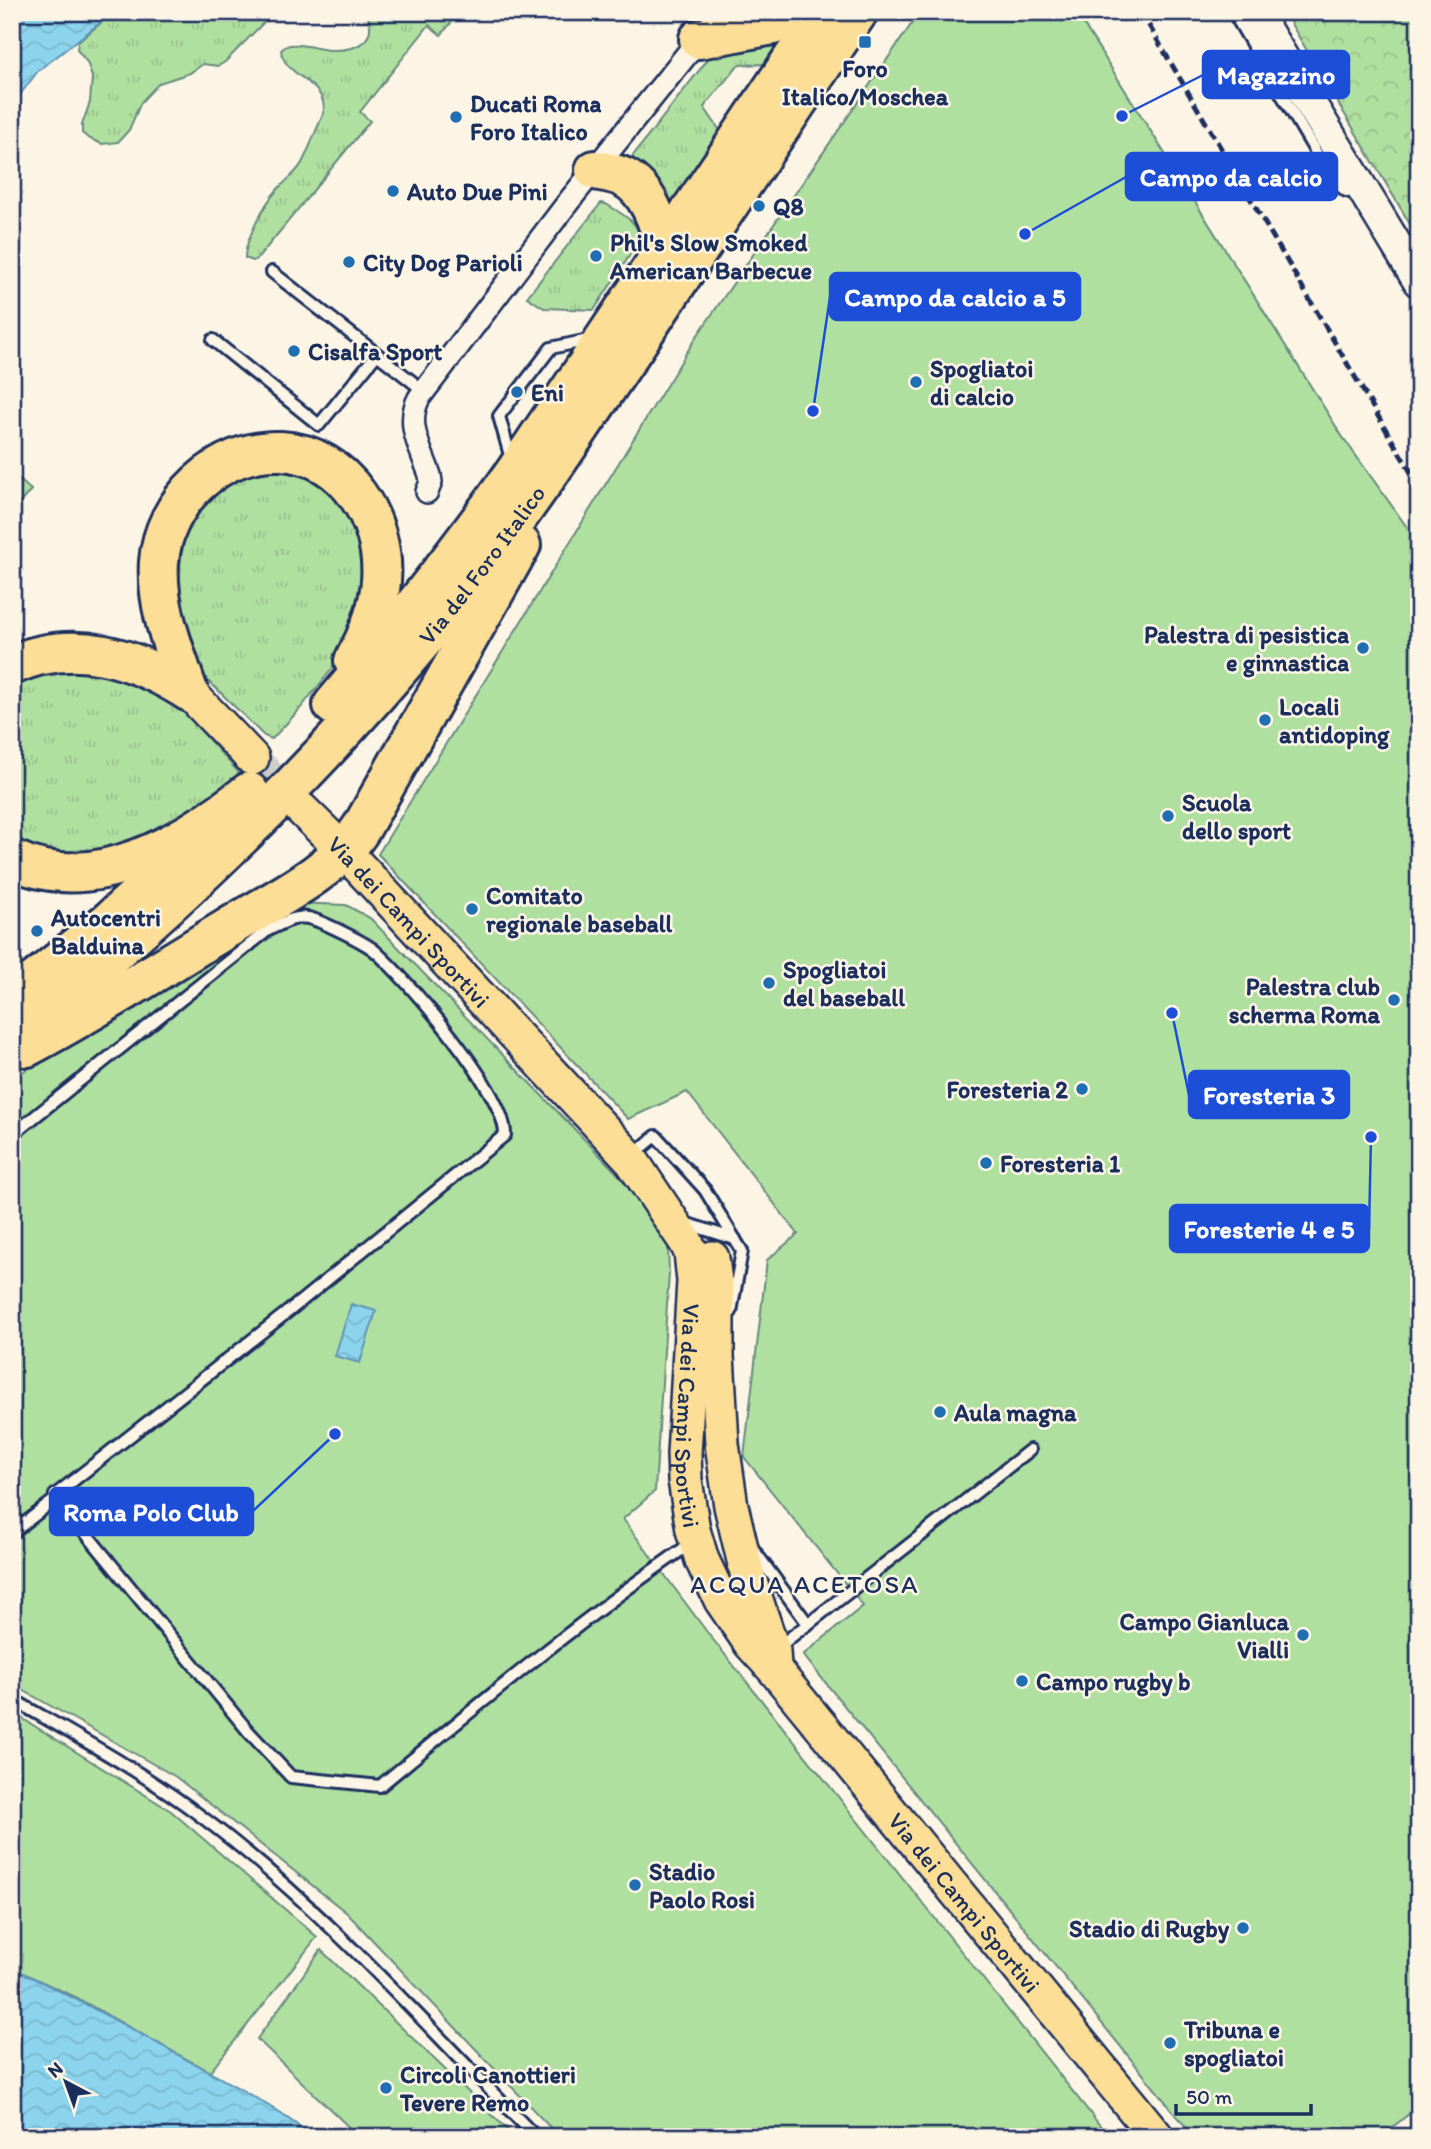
<svg xmlns="http://www.w3.org/2000/svg" width="1431" height="2149" viewBox="0 0 1431 2149" font-family="Itim,sans-serif">
  <style>
    .grass { fill: url(#grass-tufts); stroke: #66887f; stroke-width: 2 }
    .forest { fill: url(#forest-crowns); stroke: #66887f; stroke-width: 2 }
    .pitch { fill: #b0e0a0; stroke: #66887f; stroke-width: 2 }
    .water { fill: url(#water-waves); stroke: #5f92b4; stroke-width: 2 }
    .lines { fill: none; stroke-linecap: round; stroke-linejoin: round }
    .primary-tunnel { stroke: #cfcdca; stroke-width: 33; stroke-dasharray: 33 17; stroke-linecap: butt }
    .lane-casing { stroke: #1b2f5e; stroke-width: 16 }
    .street-casing { stroke: #1b2f5e; stroke-width: 26 }
    .secondary-casing { stroke: #1b2f5e; stroke-width: 35 }
    .primary-casing { stroke: #1b2f5e; stroke-width: 38 }
    .highway-casing { stroke: #1b2f5e; stroke-width: 44 }
    .lane { stroke: #fcf5e5; stroke-width: 10 }
    .street { stroke: #fcf5e5; stroke-width: 21 }
    .secondary { stroke: #fcf5e5; stroke-width: 30 }
    .primary { stroke: #fcde96; stroke-width: 33 }
    .highway { stroke: #fcde96; stroke-width: 38 }
    .rail { stroke: #1b2f5e; stroke-width: 5; stroke-dasharray: 10 5; stroke-linecap: butt }
    .poi-dot { fill: #1f6fb2; stroke: #fcf5e5; stroke-width: 2.5 }
    .labels { text-anchor: middle; dominant-baseline: central; stroke-width: 5; stroke-linejoin: round; paint-order: stroke }
    .poi-label { font-size: 24px; font-weight: bold; fill: #1b2f5e; stroke: #fcf5e5; text-anchor: start }
    .street-label { font-size: 24px; fill: #1b2f5e; stroke: #fcf5e5 }
    .neighbourhood-label { font-size: 26px; letter-spacing: 2px; fill: #1b2f5e; stroke: #fcf5e5 }
    .leader { fill: none; stroke: #1d4ed8; stroke-width: 2.5 }
    .callout-dot { fill: #1d4ed8; stroke: #fcf5e5; stroke-width: 2.5 }
    .callout { fill: #1d4ed8; stroke: #1d4ed8; stroke-width: 2.5 }
    .callout-label { font-size: 26px; text-anchor: middle; font-weight: bold; fill: #fff }
  </style>
  <defs>
    <pattern id="grass-tufts" width="24" height="20" patternUnits="userSpaceOnUse" patternTransform="scale(1.75)"><rect width="24" height="20" fill="#b0e0a0"/><path d="M3 7l-1-3M5 7V3M7 7l1-3M15 17l-1-3M17 17v-4M19 17l1-3" fill="none" stroke="#97c08c"/></pattern>
    <pattern id="forest-crowns" width="20" height="18" patternUnits="userSpaceOnUse" patternTransform="scale(1.75)"><rect width="20" height="18" fill="#b0e0a0"/><path d="M2 6a3 3 0 1 1 6 0M12 15a3 3 0 1 1 6 0" fill="none" stroke="#97c08c"/></pattern>
    <pattern id="water-waves" width="16" height="10" patternUnits="userSpaceOnUse" patternTransform="scale(1.75)"><rect width="16" height="10" fill="#8cd4ed"/><path d="M0 5q4-4 8 0t8 0" fill="none" stroke="#78b6ce"/></pattern>
  </defs>
  <rect width="100%" height="100%" fill="#fcf5e5"/>
  <filter id="ink" filterUnits="userSpaceOnUse"><feTurbulence type="fractalNoise" baseFrequency=".0143" numOctaves="2"/><feDisplacementMap in="SourceGraphic" scale="14" xChannelSelector="R" yChannelSelector="G"/><feConvolveMatrix kernelMatrix="1 2 1 2 8 2 1 2 1" color-interpolation-filters="sRGB"/></filter>
  <g filter="url(#ink)">
    <g class="grass">
      <path d="M114,12H274L225,62L218,66L203,64L190,73L159,83L141,102L129,130L118,142L102,144L88,138L82,133V125L90,102L92,77L87,62L77,50L78,42Z"/>
      <path d="M366,12H460L441,35L429,25L360,112L370,121L259,257L253,261L245,258C245,240 264,205 277,190C285,181 296,174 302,163C307,154 311,143 315,133C318,125 324,116 324,108C323,80 284,77 281,50C285,47 285,46 290,45C303,43 317,49 330,50C355,51 380,42 366,12Z"/>
      <path d="M763,36L783,44L768,64L738,65L704,107L721,132L671,208L652,177L632,157L719,45Z"/>
      <path d="M601,203L606,204C620,213 638,221 641,238L594,310L544,308L527,297Z"/>
      <path d="M281,471L311,479L337,496L363,542L367,596L347,650L299,710L272,739L264,736C249,721 234,706 219,691C212,684 202,677 196,669C189,658 188,636 185,622C167,546 193,473 281,471Z"/>
      <path d="M12,473L31,490L12,512Z"/>
      <path d="M91,660L178,706L242,776L219,803L78,864L12,843V675Z"/>
    </g>
    <path class="forest" d="M1284,12H1419V239Z"/>
    <g class="pitch">
      <path d="M923,12H1076L1342,436L1419,544V2106L1380,2137H1194L803,1655L863,1606L744,1457L767,1260L798,1234L687,1092L628,1119L378,854L695,339L913,22Z"/>
      <path d="M294,903L346,905L370,918L645,1202L668,1245L669,1273L655,1491L623,1519L707,1632L1109,2137H559L347,1913L176,1777L12,1684V1078L259,934Z"/>
      <path d="M12,1712L171,1811L317,1937L210,2072L73,1996L12,1968Z"/>
      <path d="M321,1950L515,2137H359L257,2039Z"/>
    </g>
    <g class="water">
      <path d="M12,12H114L38,71L12,105Z"/>
      <path d="M351,1304L376,1311L360,1363L335,1356Z"/>
      <path d="M12,1968C73,1996 131,2028 189,2061C231,2084 276,2107 313,2137H12Z"/>
    </g>
    <g class="lines">
      <path class="primary-tunnel" d="M252,758L301,809"/>
      <defs>
        <g id="lane">
          <path d="M1233,12L1331,178L1346,191L1358,194"/>
          <path d="M272,272L377,354"/>
          <path d="M213,340L319,425L377,354L424,391"/>
          <path d="M511,459L499,416L551,348L593,339"/>
          <path d="M12,1135L268,930C280,925 295,915 308,918C320,920 366,943 375,951C408,980 506,1093 505,1135L290,1310L55,1495L57,1498L12,1533"/>
          <path d="M633,1155L656,1136L705,1190L742,1251L731,1312"/>
          <path d="M685,1223L735,1239"/>
          <path d="M57,1498L248,1731L291,1777L380,1786C482,1702 584,1617 693,1542"/>
          <path d="M753,1549L808,1624L778,1647"/>
          <path d="M808,1624L1030,1450"/>
          <path d="M12,1699C76,1736 143,1772 202,1817C325,1909 428,2028 536,2137"/>
        </g>
        <path id="street" d="M427,492L431,482L430,475C421,449 405,424 419,398L569,201L721,12"/>
        <path id="secondary" d="M1255,12L1419,282"/>
        <g id="primary">
          <path d="M188,691L252,758"/>
          <path id="s1" d="M301,809L345,852L630,1158L686,1242L691,1252L694,1281L684,1454L685,1480L693,1530L702,1560L721,1600L751,1644L774,1669L1157,2137"/>
          <path d="M712,1258L717,1297V1355L722,1444L731,1506L747,1573L773,1651L774,1666"/>
        </g>
        <g id="highway">
          <path d="M699,39L773,25L808,12"/>
          <path d="M595,170C604,172 614,173 623,177C648,189 660,224 664,249"/>
          <path d="M12,665C74,637 134,657 188,691"/>
          <path d="M188,691C174,649 156,607 159,562C163,502 219,448 281,451C346,454 386,521 381,581C379,609 367,637 354,661"/>
          <path d="M333,705C397,629 458,552 515,472L824,12"/>
          <path d="M12,859C94,899 186,841 249,792"/>
          <path d="M12,999L109,921L215,825"/>
          <path id="s2" d="M12,1037C165,916 307,781 431,631C509,536 577,433 645,331C716,224 786,118 858,12"/>
          <path d="M27,1047C95,1011 160,969 226,929C271,901 334,873 362,827L521,545"/>
        </g>
      </defs>
      <use href="#lane" class="lane-casing"/>
      <use href="#street" class="street-casing"/>
      <use href="#secondary" class="secondary-casing"/>
      <use href="#primary" class="primary-casing"/>
      <use href="#highway" class="highway-casing"/>
      <use href="#lane" class="lane"/>
      <use href="#street" class="street"/>
      <use href="#secondary" class="secondary"/>
      <use href="#primary" class="primary"/>
      <use href="#highway" class="highway"/>
      <path class="rail" d="M1141,12L1419,486"/>
    </g>
  </g>
  <g class="poi-dot">
    <rect x="858" y="35" width="14" height="14" rx="3.5"/>
    <circle cx="456" cy="117" r="7"/>
    <circle cx="393" cy="191" r="7"/>
    <circle cx="759" cy="206" r="7"/>
    <circle cx="596" cy="256" r="7"/>
    <circle cx="349" cy="262" r="7"/>
    <circle cx="294" cy="351" r="7"/>
    <circle cx="916" cy="382" r="7"/>
    <circle cx="517" cy="392" r="7"/>
    <circle cx="1363" cy="648" r="7"/>
    <circle cx="1265" cy="720" r="7"/>
    <circle cx="1168" cy="816" r="7"/>
    <circle cx="472" cy="909" r="7"/>
    <circle cx="37" cy="931" r="7"/>
    <circle cx="769" cy="983" r="7"/>
    <circle cx="1394" cy="1000" r="7"/>
    <circle cx="1082" cy="1089" r="7"/>
    <circle cx="986" cy="1163" r="7"/>
    <circle cx="940" cy="1412" r="7"/>
    <circle cx="1303" cy="1635" r="7"/>
    <circle cx="1022" cy="1681" r="7"/>
    <circle cx="635" cy="1885" r="7"/>
    <circle cx="1243" cy="1928" r="7"/>
    <circle cx="1170" cy="2043" r="7"/>
    <circle cx="386" cy="2088" r="7"/>
  </g>
  <g class="labels">
    <g class="poi-label">
      <text x="865" y="68" text-anchor="middle">Foro<tspan x="865" dy="28">Italico/Moschea</tspan></text>
      <text x="470" y="103">Ducati Roma<tspan x="470" dy="28">Foro Italico</tspan></text>
      <text x="407" y="191">Auto Due Pini</text>
      <text x="773" y="206">Q8</text>
      <text x="610" y="242">Phil's Slow Smoked<tspan x="610" dy="28">American Barbecue</tspan></text>
      <text x="363" y="262">City Dog Parioli</text>
      <text x="308" y="351">Cisalfa Sport</text>
      <text x="930" y="368">Spogliatoi<tspan x="930" dy="28">di calcio</tspan></text>
      <text x="531" y="392">Eni</text>
      <text x="1349" y="634" text-anchor="end">Palestra di pesistica<tspan x="1349" dy="28">e ginnastica</tspan></text>
      <text x="1279" y="706">Locali<tspan x="1279" dy="28">antidoping</tspan></text>
      <text x="1182" y="802">Scuola<tspan x="1182" dy="28">dello sport</tspan></text>
      <text x="486" y="895">Comitato<tspan x="486" dy="28">regionale baseball</tspan></text>
      <text x="51" y="917">Autocentri<tspan x="51" dy="28">Balduina</tspan></text>
      <text x="783" y="969">Spogliatoi<tspan x="783" dy="28">del baseball</tspan></text>
      <text x="1380" y="986" text-anchor="end">Palestra club<tspan x="1380" dy="28">scherma Roma</tspan></text>
      <text x="1068" y="1089" text-anchor="end">Foresteria 2</text>
      <text x="1000" y="1163">Foresteria 1</text>
      <text x="954" y="1412">Aula magna</text>
      <text x="1289" y="1621" text-anchor="end">Campo Gianluca<tspan x="1289" dy="28">Vialli</tspan></text>
      <text x="1036" y="1681">Campo rugby b</text>
      <text x="649" y="1871">Stadio<tspan x="649" dy="28">Paolo Rosi</tspan></text>
      <text x="1229" y="1928" text-anchor="end">Stadio di Rugby</text>
      <text x="1184" y="2029">Tribuna e<tspan x="1184" dy="28">spogliatoi</tspan></text>
      <text x="400" y="2074">Circoli Canottieri<tspan x="400" dy="28">Tevere Remo</tspan></text>
    </g>
    <g class="street-label">
      <text stroke="none"><textPath href="#s2" startOffset="668">Via del Foro Italico</textPath></text>
      <text stroke="none"><textPath href="#s1" startOffset="156">Via dei Campi Sportivi</textPath></text>
      <text stroke="none"><textPath href="#s1" startOffset="756">Via dei Campi Sportivi</textPath></text>
      <text stroke="none"><textPath href="#s1" startOffset="1335">Via dei Campi Sportivi</textPath></text>
    </g>
    <g class="neighbourhood-label">
      <text x="805" y="1584">ACQUA ACETOSA</text>
    </g>
  </g>
  <path class="leader" d="M1122 116L1203 75M1025 234L1126 177M813 411L830 297M1172 1013L1189 1095M1371 1137L1369 1229M335 1434L253 1511"/>
  <g class="callout-dot">
    <circle cx="1122" cy="116" r="7"/>
    <circle cx="1025" cy="234" r="7"/>
    <circle cx="813" cy="411" r="7"/>
    <circle cx="1172" cy="1013" r="7"/>
    <circle cx="1371" cy="1137" r="7"/>
    <circle cx="335" cy="1434" r="7"/>
  </g>
  <g class="callout">
    <rect x="1203" y="51" width="146" height="47" rx="7"/>
    <rect x="1126" y="153" width="211" height="47" rx="7"/>
    <rect x="830" y="273" width="250" height="47" rx="7"/>
    <rect x="1189" y="1071" width="160" height="47" rx="7"/>
    <rect x="1170" y="1205" width="199" height="47" rx="7"/>
    <rect x="50" y="1488" width="203" height="47" rx="7"/>
  </g>
  <g class="callout-label">
    <text x="1276" y="84">Magazzino</text>
    <text x="1231" y="186">Campo da calcio</text>
    <text x="955" y="306">Campo da calcio a 5</text>
    <text x="1269" y="1104">Foresteria 3</text>
    <text x="1269" y="1238">Foresterie 4 e 5</text>
    <text x="151" y="1521">Roma Polo Club</text>
  </g>
  <rect width="1431" height="2149" fill="none" stroke="#fcf5e5" stroke-width="42"/>
  <rect x="21" y="21" width="1389" height="2107" fill="none" stroke="#1b2f5e" stroke-width="2.5" filter="url(#ink)"/>
  <g transform="translate(66 2082) rotate(319)" stroke="#fcf5e5" stroke-width="5" paint-order="stroke">
  <path d="M0-5L12 26L0 18L-12 26Z" fill="#1b2f5e"/>
  <text y="-10" font-size="19" font-weight="bold" text-anchor="middle" fill="#1b2f5e">N</text>
  </g>
  <path d="M1176 2104v10h135v-10" fill="none" stroke="#1b2f5e" stroke-width="3.5"/>
  <text x="1186" y="2104" font-size="21" fill="#1b2f5e" stroke="#fcf5e5" stroke-width="5" paint-order="stroke">50 m</text>
</svg>
